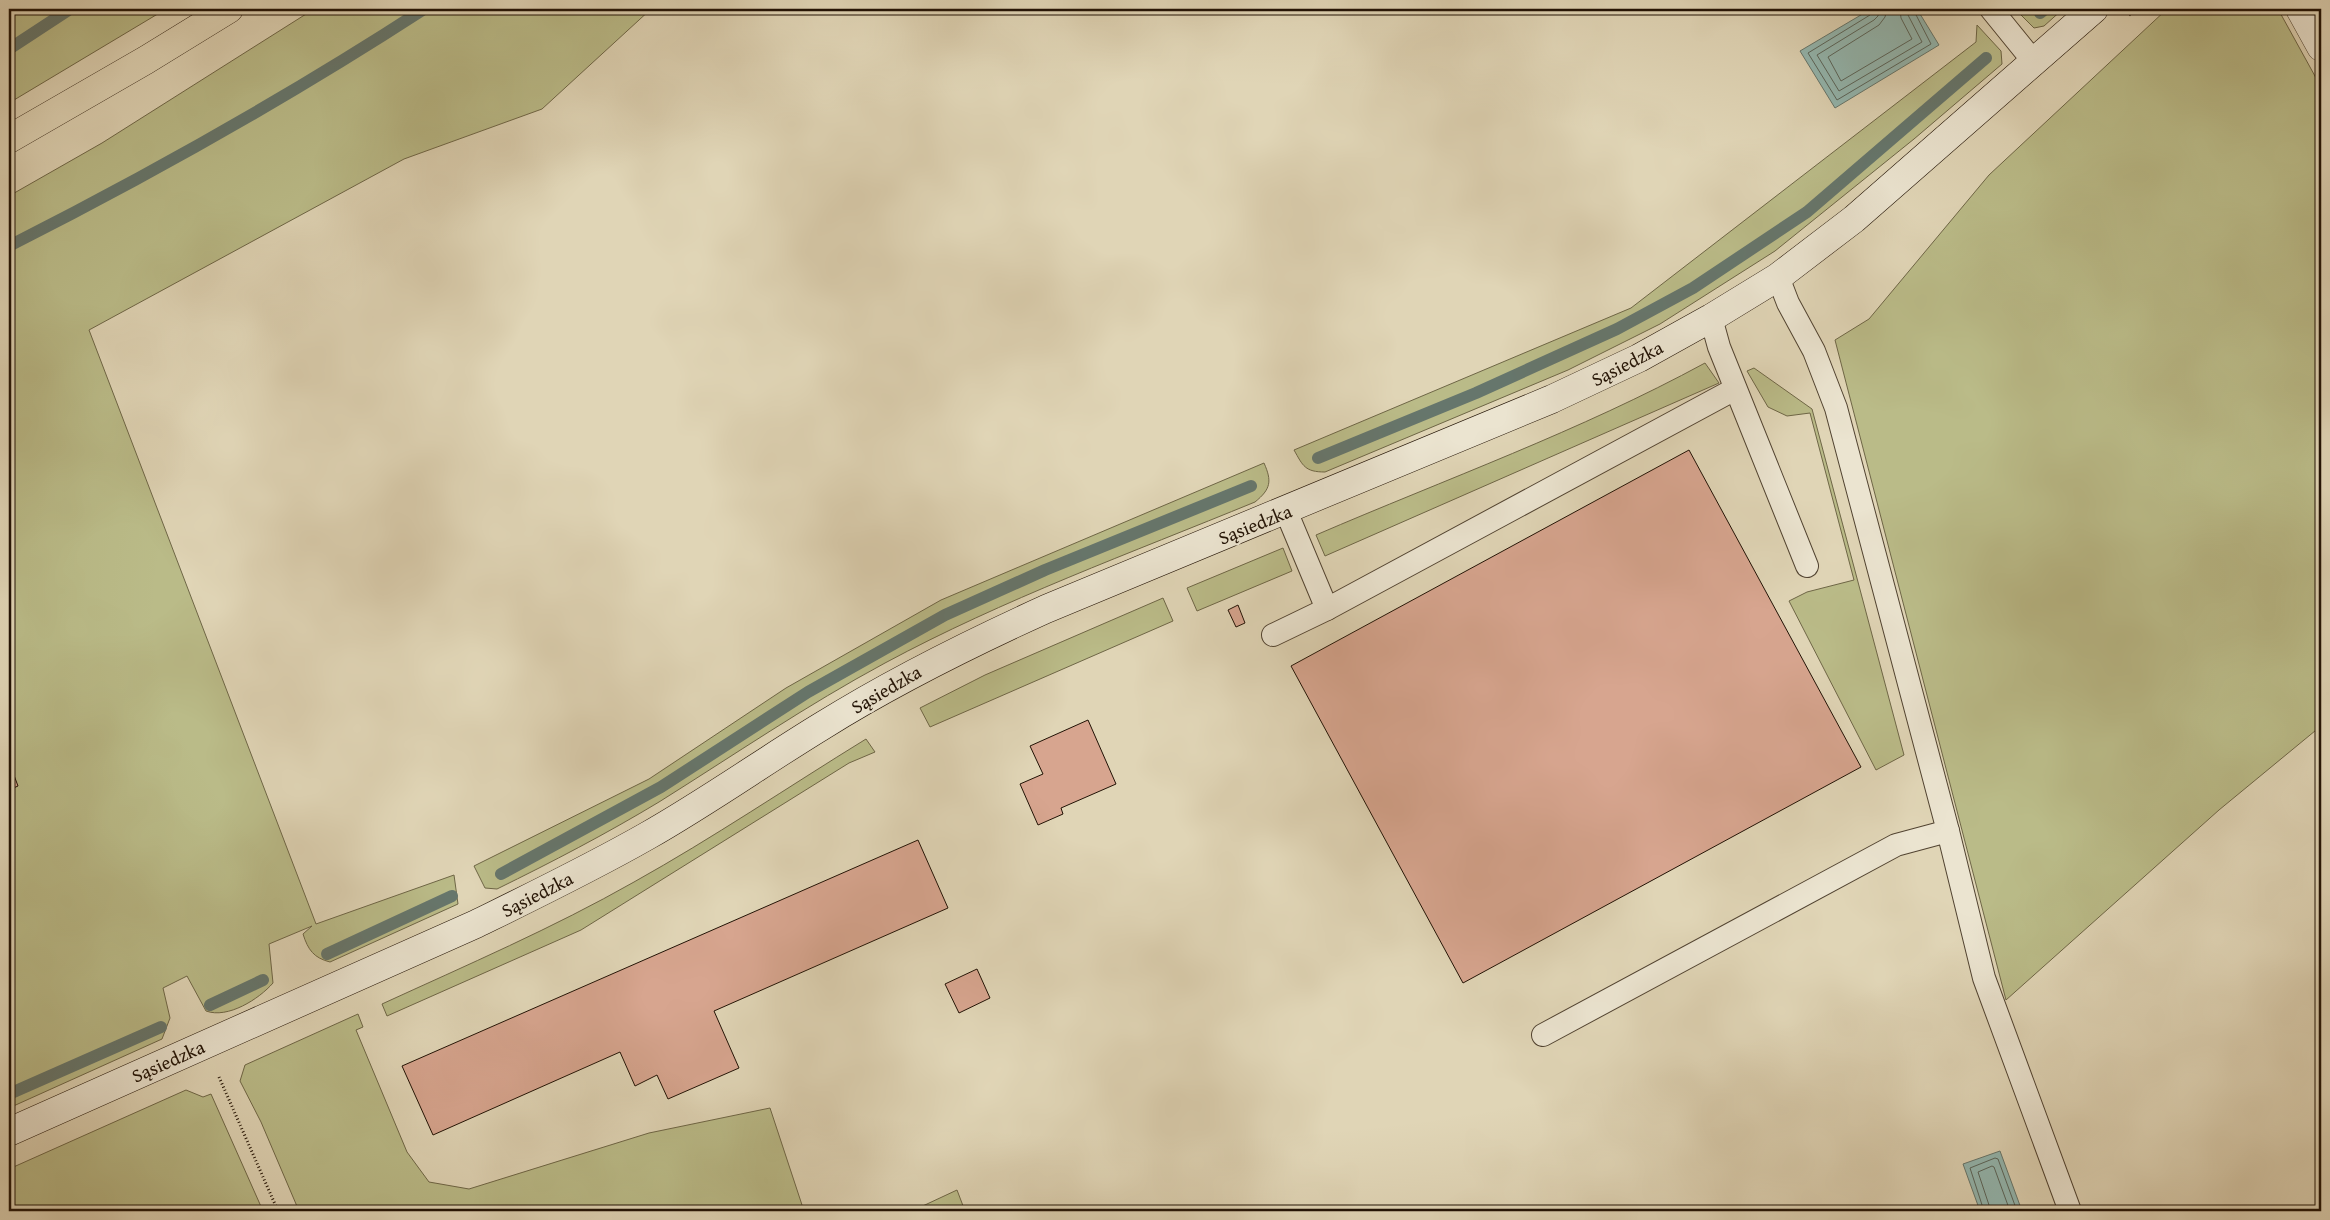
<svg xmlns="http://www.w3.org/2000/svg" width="2330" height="1220" viewBox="0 0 2330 1220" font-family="'Gentium Book Plus',serif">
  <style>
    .green { fill: #babb88; stroke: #6e6646 }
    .water { fill: #94b8b1; stroke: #66766c }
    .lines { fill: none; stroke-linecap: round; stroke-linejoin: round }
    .shore { stroke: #5a655b; stroke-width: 1 }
    .stream { stroke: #66766c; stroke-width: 12 }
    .building { fill: #d7a58f; stroke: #211205 }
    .lane-casing { stroke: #514331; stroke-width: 24 }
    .street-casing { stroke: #514331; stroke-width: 29 }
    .secondary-casing { stroke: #211205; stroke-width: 29 }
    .highway-casing { stroke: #211205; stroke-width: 29 }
    .path { stroke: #211205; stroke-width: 3; stroke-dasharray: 1 2.5; stroke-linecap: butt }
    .lane { stroke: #ebe4d0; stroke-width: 22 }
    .street { stroke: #ebe4d0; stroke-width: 28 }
    .secondary { stroke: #ebe4d0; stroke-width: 28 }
    .highway { stroke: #e0d5b6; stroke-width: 28 }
    .labels { text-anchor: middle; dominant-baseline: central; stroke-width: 4.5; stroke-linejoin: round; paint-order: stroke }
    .street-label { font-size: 19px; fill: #211205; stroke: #ebe4d0 }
  </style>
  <rect width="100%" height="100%" fill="#e0d5b6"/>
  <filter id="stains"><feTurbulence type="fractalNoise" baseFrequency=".004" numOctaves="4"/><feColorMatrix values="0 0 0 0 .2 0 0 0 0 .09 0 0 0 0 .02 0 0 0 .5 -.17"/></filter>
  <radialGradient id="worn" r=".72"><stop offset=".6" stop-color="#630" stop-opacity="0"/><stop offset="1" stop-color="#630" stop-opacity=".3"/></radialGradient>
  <g class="green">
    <path d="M9,9H166L9,103Z"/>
    <path d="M314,9H651L542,109L404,159L89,330L316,924L454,875L458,904L330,962C314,958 308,950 303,934L312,926L269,944L273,983C259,999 228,1019 206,1011L187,976L163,988L170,1018L162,1039L9,1108V196L102,143Z"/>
    <path d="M2015,9H2063L2044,26L2034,28Z"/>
    <path d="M2167,9H2278L2321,87V726L2219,810L2006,1000L1835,340L1869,319L1989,175Z"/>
    <path d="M1977,25L2001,51L2002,64L1914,139L1775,251L1660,324L1568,370L1325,472C1305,472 1303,466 1294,450L1631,308L1976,42Z"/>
    <path d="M1705,363L1719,383L1325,556L1316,535C1446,479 1580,431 1705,363Z"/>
    <path d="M1754,368L1812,409L1904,755L1876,770L1789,601L1807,592L1854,580L1810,413L1787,416L1768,407L1747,371Z"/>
    <path d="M1264,463C1272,481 1271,489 1255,502C1131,553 1004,599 885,663C807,705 734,755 659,802C606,834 552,862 497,889L485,888L474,866L649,779L786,688L941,600Z"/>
    <path d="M1283,548L1292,571L1197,611L1187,588Z"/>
    <path d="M1163,598L1173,621L930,727L920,708L985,675Z"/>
    <path d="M866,739L875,752L849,763L581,930L387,1016L382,1004C467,965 553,928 634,882C713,838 788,787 866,739Z"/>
    <path d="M358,1014L363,1027L356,1030L407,1152L429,1182L469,1189L649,1133L770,1108L804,1211H299L261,1122L240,1081L245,1065Z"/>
    <path d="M186,1090L203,1097L211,1094L263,1211H9V1169Z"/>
    <path d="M957,1190L965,1211H912Z"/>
  </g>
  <g class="water">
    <path d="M1871,9H1917L1939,45L1835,108L1800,51Z"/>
    <path d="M2000,1151L2022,1211H1980L1963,1164Z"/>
  </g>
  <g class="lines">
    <g class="shore">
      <path d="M1873,9L1870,15L1808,53L1837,100L1931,44L1913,9"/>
      <path d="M1879,9L1878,16L1874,20L1817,55L1839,91L1922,42L1908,15L1907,9"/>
      <path d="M1887,9L1885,17L1879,25L1828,57L1841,81L1912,39L1901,18L1900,9"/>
      <path d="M1984,1211L1970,1168L1995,1158L1998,1159L2017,1211"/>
      <path d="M1991,1211L1978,1172L1992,1166L1994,1167L2010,1211"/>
    </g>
    <g class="stream">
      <path d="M2040,13L2045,9"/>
      <path d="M9,49L70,9"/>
      <path d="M9,246C151,174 290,96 424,9"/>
      <path d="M1318,458L1476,393L1617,329L1693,288L1807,212L1986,58"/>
      <path d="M501,874L661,787L808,692L945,615L1045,570L1251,486"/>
      <path d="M327,954L452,896"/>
      <path d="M210,1005L263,980"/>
      <path d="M9,1094L161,1027"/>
    </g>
  </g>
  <g class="building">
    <path d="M1689,450L1861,767L1463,983L1291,666Z"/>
    <path d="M1238,605L1245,623L1236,627L1228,610Z"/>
    <path d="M1088,720L1116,784L1061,808L1063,814L1038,825L1020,784L1043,774L1030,746Z"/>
    <path d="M9,762L18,786L9,790Z"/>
    <path d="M918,840L948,908L714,1011L739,1068L668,1099L657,1075L635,1086L620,1052L433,1135L402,1066Z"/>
    <path d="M977,969L990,998L959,1013L945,984Z"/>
  </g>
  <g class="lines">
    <defs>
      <g id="lane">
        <path d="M1991,9L2034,62"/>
        <path d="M1778,277L1788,303L1814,351L1836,408L1948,831L1984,978L2070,1211"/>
        <path d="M1711,318L1719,347L1807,566"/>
        <path d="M1286,511L1327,609"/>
        <path d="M1273,635L1327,609L1735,389"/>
        <path d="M1543,1035L1896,845L1948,831"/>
      </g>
      <path id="street" d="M2300,9L2321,47"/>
      <path id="secondary" d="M9,1132L476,924C533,896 591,868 647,836C707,802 763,762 822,726C894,681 969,644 1046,609L1552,399L1639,358L1711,318L1778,277L1854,219L2094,9"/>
      <path id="highway" d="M9,139L146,60L229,9"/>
    </defs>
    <use href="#lane" class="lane-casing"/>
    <use href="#street" class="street-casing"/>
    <use href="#secondary" class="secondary-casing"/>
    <use href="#highway" class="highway-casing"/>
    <g class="path">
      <path d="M2129,15L2136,9"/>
      <path d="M219,1077L278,1211"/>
    </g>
    <use href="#lane" class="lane"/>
    <use href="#street" class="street"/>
    <use href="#secondary" class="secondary"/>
    <use href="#highway" class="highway"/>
  </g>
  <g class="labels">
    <g class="street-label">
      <text transform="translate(1627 363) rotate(-27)">Sąsiedzka</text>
      <text transform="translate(1255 524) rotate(-22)">Sąsiedzka</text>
      <text transform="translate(886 689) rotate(-30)">Sąsiedzka</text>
      <text transform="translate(537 894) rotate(-27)">Sąsiedzka</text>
      <text transform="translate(168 1061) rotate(-24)">Sąsiedzka</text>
    </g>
  </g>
  <rect width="2330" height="1220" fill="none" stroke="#e0d5b6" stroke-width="30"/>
  <rect x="10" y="10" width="2310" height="1200" fill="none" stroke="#211205" stroke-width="2.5"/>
  <rect x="15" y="15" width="2300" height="1190" fill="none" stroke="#211205"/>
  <rect width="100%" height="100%" filter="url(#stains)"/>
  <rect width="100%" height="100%" fill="url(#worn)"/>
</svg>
